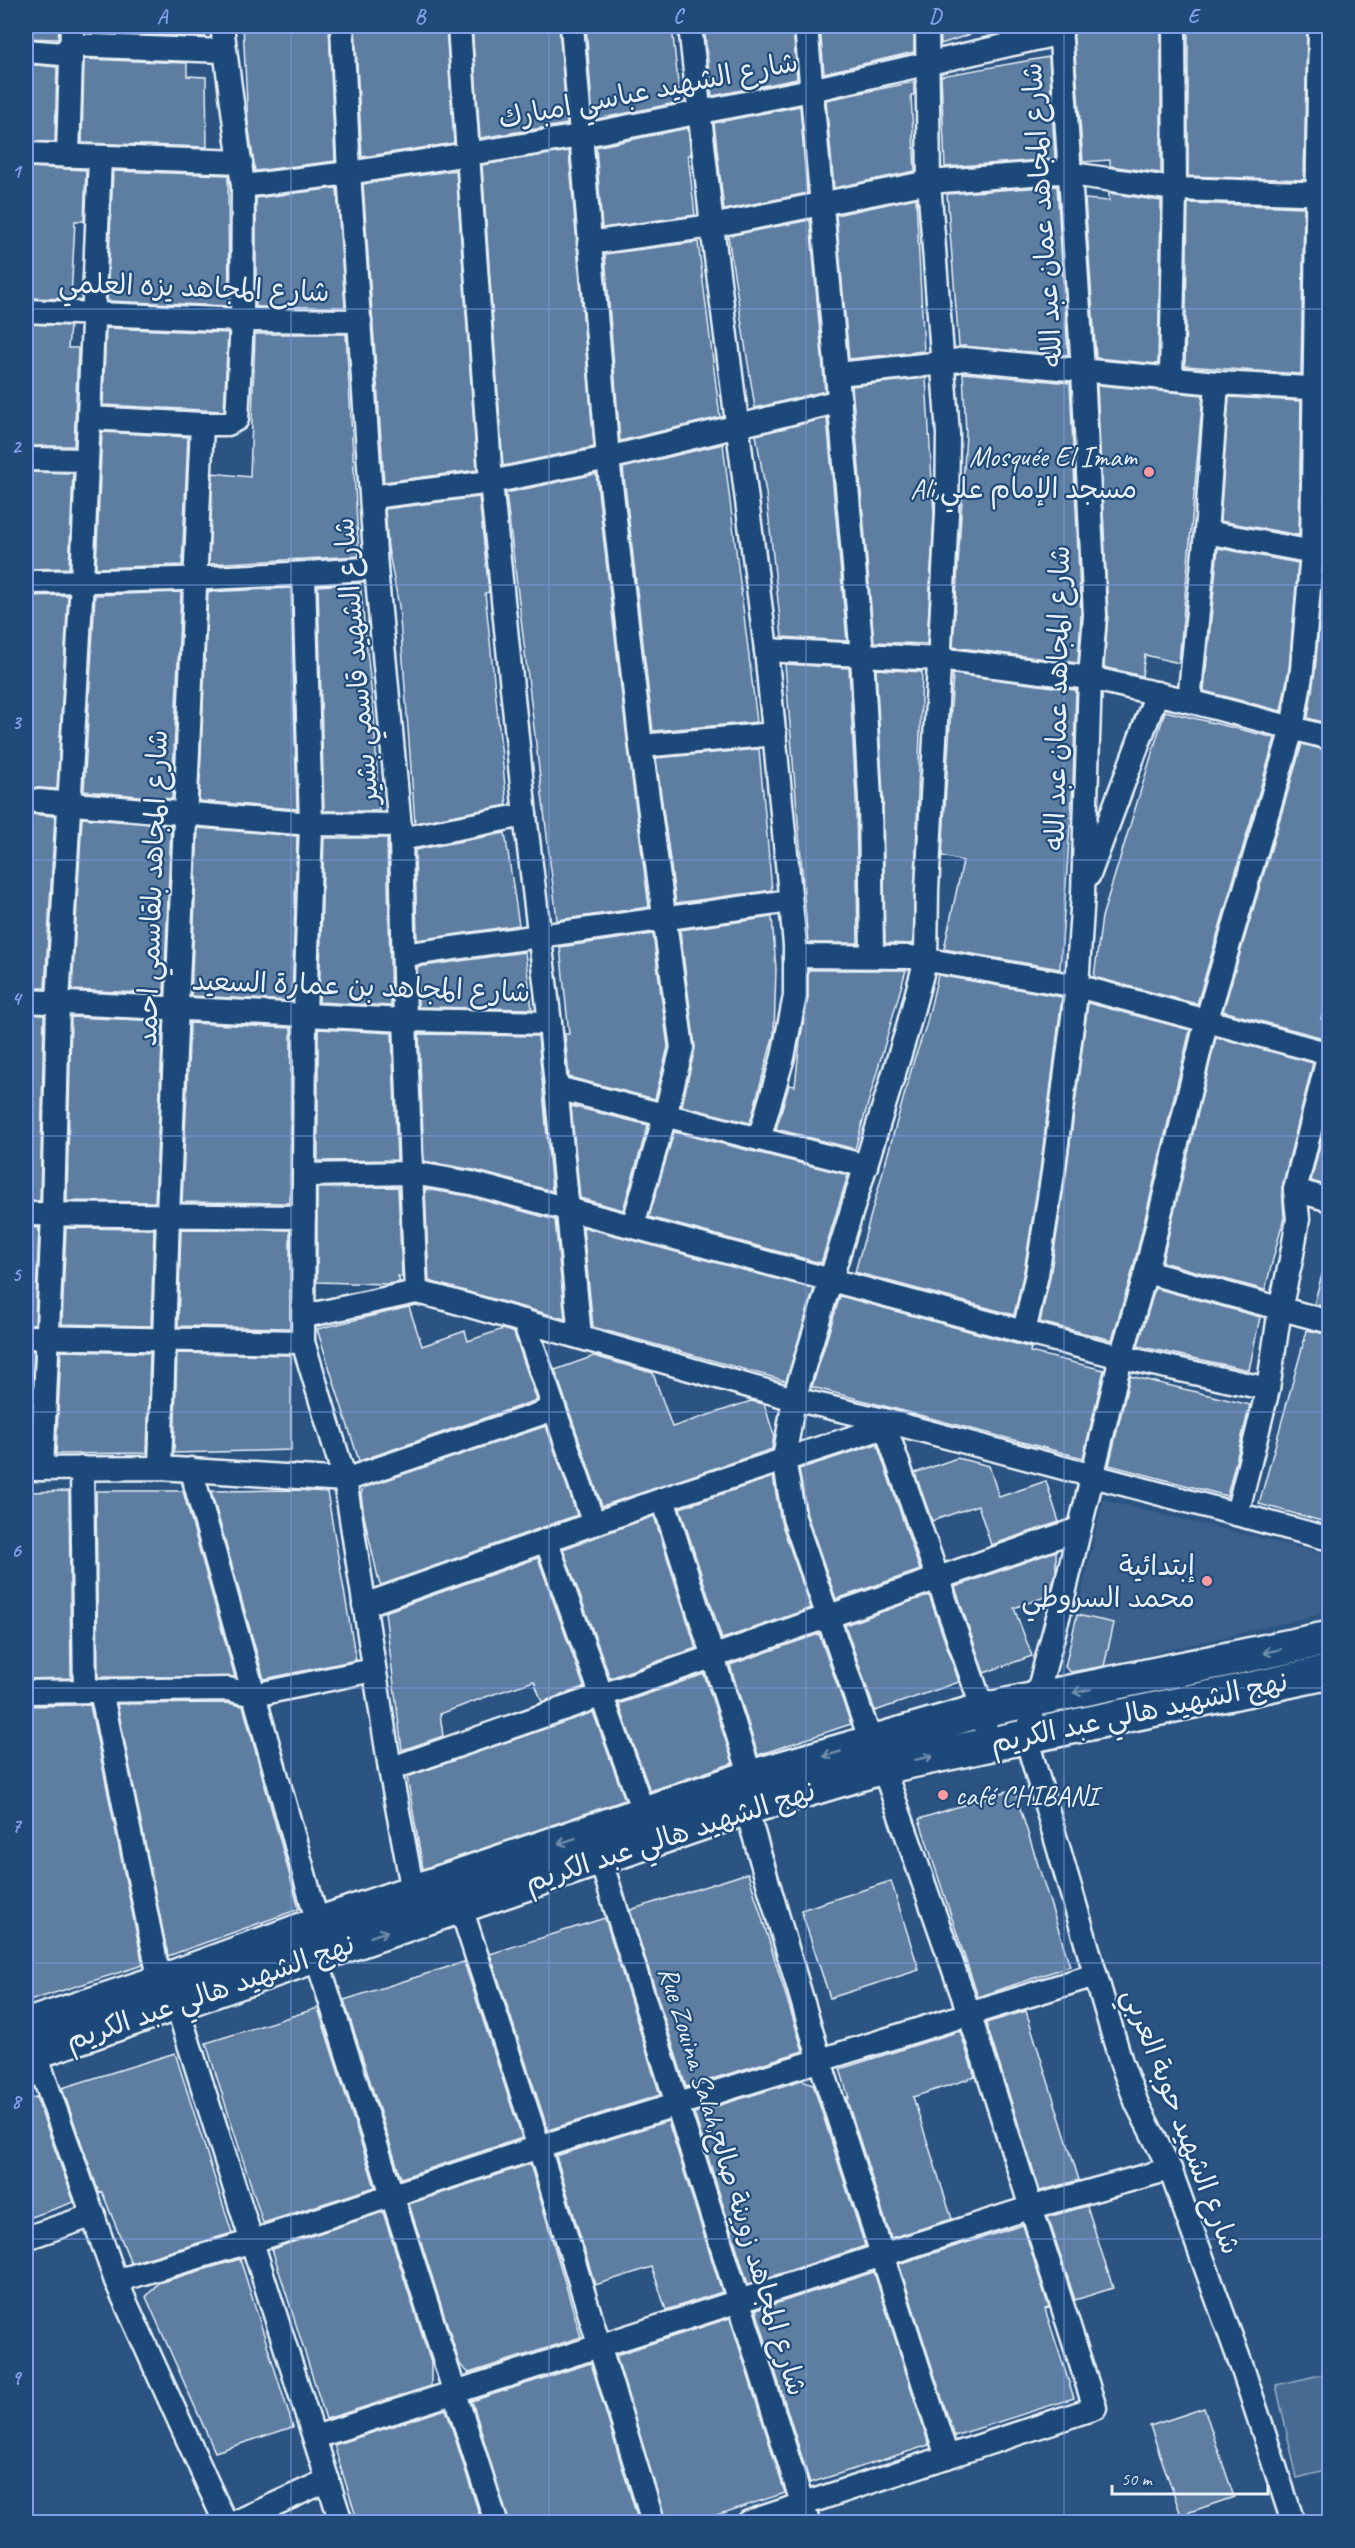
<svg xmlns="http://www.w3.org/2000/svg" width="1355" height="2548" viewBox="0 0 1355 2548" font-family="Caveat,'Playpen Sans Arabic',sans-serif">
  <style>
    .built { fill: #3a608b }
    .green { fill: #476b93; stroke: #98aec6; stroke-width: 1.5 }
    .building { fill: #5d7da1; stroke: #e8f1f8; stroke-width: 1.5 }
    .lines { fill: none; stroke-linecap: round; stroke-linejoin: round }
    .minor-casing { stroke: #e8f1f8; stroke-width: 27 }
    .secondary-casing { stroke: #e8f1f8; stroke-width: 38 }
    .minor { stroke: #1f4a7a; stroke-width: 22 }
    .secondary { stroke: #1f4a7a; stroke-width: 33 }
    .oneway { stroke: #6f8dac }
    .grid { fill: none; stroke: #82a0e8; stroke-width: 1.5; stroke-opacity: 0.55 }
    .poi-dot { fill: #ff9aa2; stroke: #1f4a7a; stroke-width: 2 }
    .labels { text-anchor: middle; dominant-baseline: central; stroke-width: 4.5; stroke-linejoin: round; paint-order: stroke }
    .street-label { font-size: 28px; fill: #e8f1f8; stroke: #1f4a7a }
    .poi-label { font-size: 28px; fill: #e8f1f8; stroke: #1f4a7a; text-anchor: end }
    .neatline { fill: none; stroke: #82a0e8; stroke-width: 2 }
    .grid-label { font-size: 20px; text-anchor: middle; font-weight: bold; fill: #82a0e8 }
  </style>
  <rect width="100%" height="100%" fill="#2b5482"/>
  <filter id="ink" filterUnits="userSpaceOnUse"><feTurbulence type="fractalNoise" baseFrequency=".0167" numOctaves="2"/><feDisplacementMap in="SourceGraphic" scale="12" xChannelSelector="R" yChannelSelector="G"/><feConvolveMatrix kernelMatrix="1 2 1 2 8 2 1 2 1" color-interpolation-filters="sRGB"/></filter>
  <g filter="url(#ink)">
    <path class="built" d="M1103,1500L1329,1555V1612L1072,1673L1065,1667Z"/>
    <path class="green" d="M1329,2373V2470L1297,2478L1276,2385Z"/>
    <g class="building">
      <path d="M26,26H59L58,39L26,38Z"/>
      <path d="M85,26H205V37L85,32Z"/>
      <path d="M243,26H329L335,161L255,171L248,123Z"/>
      <path d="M355,26H446L454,143L362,157Z"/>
      <path d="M472,26H559L567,124L480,138Z"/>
      <path d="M586,26H672L680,102L593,120Z"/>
      <path d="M704,26H793L797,79L712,96Z"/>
      <path d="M820,26H914V52L824,73Z"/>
      <path d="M940,26H985L986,29L941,44Z"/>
      <path d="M1073,26H1161V173L1110,166V160L1083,162Z"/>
      <path d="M1188,26H1307L1304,180L1188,176Z"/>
      <path d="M1049,57L1055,159L945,167L941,76Z"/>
      <path d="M84,59L187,63V76L206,77L207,147L82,143Z"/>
      <path d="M26,64L57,67L55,142L26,141Z"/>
      <path d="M914,82V95H911L915,171L834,188L826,100Z"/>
      <path d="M800,106L807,193L724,210L714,123Z"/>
      <path d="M688,128L691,155H688L695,215L602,228L596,147Z"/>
      <path d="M569,151L594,447L503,466L482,165Z"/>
      <path d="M26,167L86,170L84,221H75L71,299L26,298Z"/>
      <path d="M456,170L477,470L384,482L363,184Z"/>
      <path d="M113,171L228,175L229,306L107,301Z"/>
      <path d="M1057,186L1068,355L959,346L947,194Z"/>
      <path d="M337,188L345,307H256V198Z"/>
      <path d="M1109,193L1161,201L1158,364L1096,358L1085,199L1109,201Z"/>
      <path d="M916,198L924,351L849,359L836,215Z"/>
      <path d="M1188,203L1304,207L1301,374L1185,366Z"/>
      <path d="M810,220L825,391L755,408L728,236Z"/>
      <path d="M698,242L720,417L620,441L605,254Z"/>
      <path d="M26,324L70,326L68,348H78L74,446H26Z"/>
      <path d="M106,328L228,333L224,411L103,405Z"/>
      <path d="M255,334H346L359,556L209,564L213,473L250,477Z"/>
      <path d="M963,373L1070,383L1081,615L1078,663L953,647L966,433Z"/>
      <path d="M926,378L934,514L927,644L874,642L852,386Z"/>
      <path d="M1097,385L1203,395L1179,663L1145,655L1142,676L1104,667L1108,614Z"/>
      <path d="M1229,397L1301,401L1299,535L1220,521Z"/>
      <path d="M1328,402H1329V541L1326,540Z"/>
      <path d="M827,418L847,641L782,637L766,493L756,435Z"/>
      <path d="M102,432L188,437L182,565L96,568Z"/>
      <path d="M723,444L757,722L653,731L623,468Z"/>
      <path d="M26,472L73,473L69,568L26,569Z"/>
      <path d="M596,474L628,748L649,907L557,920L506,493Z"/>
      <path d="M479,497L489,592L485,593L507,805L415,823L399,606L388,548L385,509Z"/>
      <path d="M1218,548L1298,563L1289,668L1281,711L1204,691Z"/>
      <path d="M1324,568H1329V724L1308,718L1315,671Z"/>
      <path d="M360,583L374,716L379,811H324L318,586Z"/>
      <path d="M291,588L297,809L199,801L208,592Z"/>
      <path d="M181,592L172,799L84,791L95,595Z"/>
      <path d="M26,596L68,595L57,789L26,787Z"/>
      <path d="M785,664L849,668L856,798L858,943H808Z"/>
      <path d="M876,669L922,672L913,944L885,943L883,797Z"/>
      <path d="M953,674L1076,690L1073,784L1060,969L944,949L963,861L942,856Z"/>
      <path d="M1165,711L1275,738L1197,1004L1094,977L1102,917Z"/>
      <path d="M1302,744L1329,751V988L1321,1019L1329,1020V1037L1324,1038L1223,1011Z"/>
      <path d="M759,749L772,890L676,903L656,758Z"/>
      <path d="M26,814L55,816L45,988H26Z"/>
      <path d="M82,818L171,826L164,994L72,990Z"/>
      <path d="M198,828L297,836L292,1001L191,996Z"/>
      <path d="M505,833L519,925L417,940L415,850Z"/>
      <path d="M324,838H387L391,1006L319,1002Z"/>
      <path d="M772,917L776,969L774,1034L750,1123L682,1106L695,1047L680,930Z"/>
      <path d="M653,934L668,1047L655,1099L569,1077L565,1034H569L560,947Z"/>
      <path d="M525,952L532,1009L418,1007L417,967Z"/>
      <path d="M808,970H906L855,1149L776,1129L789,1085L795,1086L800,1041L808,998Z"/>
      <path d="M938,975L1062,997L1040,1171L1024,1271L1014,1315L855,1272L914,1060L926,1026Z"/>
      <path d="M1088,1003L1190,1030L1133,1269L1112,1340L1040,1322L1050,1277L1066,1175Z"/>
      <path d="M26,1014L44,1015L40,1201H26Z"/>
      <path d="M71,1017L163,1021L155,1202L67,1201Z"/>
      <path d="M190,1023L291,1028L290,1203L182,1202Z"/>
      <path d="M318,1029L392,1033L397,1160L318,1161Z"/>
      <path d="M419,1034L538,1036L552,1191L474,1170L424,1161Z"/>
      <path d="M1216,1037L1313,1063L1282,1187L1284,1217L1265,1290L1162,1262Z"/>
      <path d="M571,1106L648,1125L623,1210L580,1198Z"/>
      <path d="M1329,1108V1186L1311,1181Z"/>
      <path d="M674,1132L848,1175L821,1263L649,1217Z"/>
      <path d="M398,1187L402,1277L398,1276L400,1282L387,1284L317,1282V1188Z"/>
      <path d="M425,1189L468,1196L555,1220L565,1319L429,1281Z"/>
      <path d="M26,1227L39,1228L35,1324H26Z"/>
      <path d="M583,1227L814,1289L786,1381L593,1327Z"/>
      <path d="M66,1228L154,1229L151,1326L62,1324Z"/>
      <path d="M181,1229L290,1230V1328L178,1326Z"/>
      <path d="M1324,1267L1329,1268V1308L1314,1304Z"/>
      <path d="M1155,1288L1260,1317L1249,1370L1138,1346Z"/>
      <path d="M840,1296L1031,1348L1030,1352L1104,1370L1083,1458L812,1387Z"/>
      <path d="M409,1307L422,1346L465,1331L468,1341L503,1329L514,1333L537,1400L359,1461L317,1329Z"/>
      <path d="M1307,1330L1329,1335V1523L1259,1504Z"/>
      <path d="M26,1350L34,1351L29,1454H26Z"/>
      <path d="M61,1351L150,1353L147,1453L56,1454Z"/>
      <path d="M177,1353L291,1355V1450L174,1453Z"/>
      <path d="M594,1356L653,1373L672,1427L751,1401L764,1404L774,1435L772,1449L602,1506L555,1370Z"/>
      <path d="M1130,1376L1250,1405L1227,1496L1109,1465Z"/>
      <path d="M546,1426L577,1515L381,1585L379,1582L364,1516L361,1494L363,1488Z"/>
      <path d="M877,1444L920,1570L836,1599L807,1515L799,1469Z"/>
      <path d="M957,1458L989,1466L999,1497L1046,1481L1059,1522L991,1545L978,1505L932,1521L915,1473Z"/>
      <path d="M773,1477L781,1522L811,1608L722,1639L680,1508Z"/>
      <path d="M296,1490L327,1492L356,1660L264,1679L211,1491Z"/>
      <path d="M69,1491L71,1678L26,1679V1492Z"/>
      <path d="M96,1491H183L235,1677H98Z"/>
      <path d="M654,1516L696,1648L610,1678L563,1549Z"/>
      <path d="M1056,1551V1571L1050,1595L1014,1608L1032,1656L984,1673L955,1587Z"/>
      <path d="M538,1558L584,1687L542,1702L534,1681L491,1695L440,1714L443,1736L402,1750L385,1612Z"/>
      <path d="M929,1595L959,1682L875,1711L845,1625Z"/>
      <path d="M1077,1615L1114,1623L1104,1666L1071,1672L1065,1667Z"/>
      <path d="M819,1634L851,1724L758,1755L730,1665Z"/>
      <path d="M704,1674L733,1763L650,1791L619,1704Z"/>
      <path d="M227,1703L243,1706L299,1909L168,1956L117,1704Z"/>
      <path d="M26,1706L90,1705L143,1965L26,2002Z"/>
      <path d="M593,1712L625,1800L423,1869L407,1777Z"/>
      <path d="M1014,1789L1070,1966L978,1997L919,1819Z"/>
      <path d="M748,1873L803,2051L686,2087L630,1910Z"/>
      <path d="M891,1881L919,1970L830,1998L801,1910Z"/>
      <path d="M605,1918L660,2095L548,2130L490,1954Z"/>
      <path d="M464,1962L522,2138L401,2178L344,2000Z"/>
      <path d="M318,2008L375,2187L263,2223L206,2043Z"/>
      <path d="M1026,2011L1079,2180L1040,2191L986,2023Z"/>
      <path d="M960,2031L975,2077L913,2097L952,2219L891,2238L846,2097L849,2098L840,2069Z"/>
      <path d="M175,2053L232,2233L131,2263L102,2192L99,2193L62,2088Z"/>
      <path d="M802,2080L813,2084L865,2246L748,2284L694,2113Z"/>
      <path d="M36,2097L74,2202L26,2219V2100Z"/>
      <path d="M668,2121L722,2292L666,2310L652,2267L595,2285L556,2156Z"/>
      <path d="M530,2164L581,2337L469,2373L460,2365L409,2204Z"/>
      <path d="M1087,2206L1113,2288L1075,2300L1048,2217Z"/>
      <path d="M383,2212L431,2363V2386L326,2419L272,2249Z"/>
      <path d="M1023,2225L1049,2308L1045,2309L1074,2398L954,2436L899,2264Z"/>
      <path d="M240,2259L293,2427L215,2452L146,2297L158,2283Z"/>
      <path d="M874,2272L929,2445L810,2483L756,2310Z"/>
      <path d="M730,2318L785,2493L692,2523H666L616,2355Z"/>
      <path d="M591,2363L639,2523H509L472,2401Z"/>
      <path d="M1204,2408L1234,2497L1181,2515L1150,2426Z"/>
      <path d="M446,2409L482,2523H358L334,2445Z"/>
    </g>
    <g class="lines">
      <defs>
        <g id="minor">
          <path d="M342,26L349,173L376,568L401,839L405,1020L416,1292"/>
          <path d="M459,26L491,482L525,815L550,1023L580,1337"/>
          <path d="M572,26L608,458L641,746L682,1048L665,1116L633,1225"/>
          <path d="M690,26L712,226L766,650L795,945V996L783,1057L759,1139"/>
          <path d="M806,26L862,655L870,798L872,956"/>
          <path d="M26,51L62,54L71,45L224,51"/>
          <path d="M26,154L241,162"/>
          <path d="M68,156L72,26"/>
          <path d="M243,186L349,173L580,136L811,90L1061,33"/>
          <path d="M589,243L712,226L929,182L1058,172L1175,189L1330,194"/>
          <path d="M26,311L242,320L360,321"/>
          <path d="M838,374L943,363L964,359L1217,383L1328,389"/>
          <path d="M1171,379L1175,189L1174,26"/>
          <path d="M89,418L202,424L168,1215L160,1468"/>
          <path d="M202,424H228L237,419L242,320L243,186L222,26"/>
          <path d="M26,459L87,460"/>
          <path d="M372,497L491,482L608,458L840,401"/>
          <path d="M1206,532L1330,555"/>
          <path d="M304,574L311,824L305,1015L303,1342L345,1480L390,1769L413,1892"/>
          <path d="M26,582C142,581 259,578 376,568"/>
          <path d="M766,650L939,659L1090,678L1189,701L1330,738"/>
          <path d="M1189,701L1206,532L1217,383"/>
          <path d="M641,746L775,734"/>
          <path d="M26,800L311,824L400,825"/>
          <path d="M401,839L525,815"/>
          <path d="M1089,875L1157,693"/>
          <path d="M404,955L790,901"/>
          <path d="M795,956L911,957L1077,986L1330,1054"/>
          <path d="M26,1001L405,1020L550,1023"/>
          <path d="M557,1088L866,1166"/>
          <path d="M305,1175L412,1173L471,1183L1024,1332L1121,1357L1268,1389"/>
          <path d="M1295,1190L1330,1200"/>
          <path d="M26,1214L304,1217"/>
          <path d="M1146,1272L1330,1322"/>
          <path d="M305,1316L416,1292L442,1298L794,1399L883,1420L1330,1539"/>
          <path d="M524,1321L594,1524"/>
          <path d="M1024,1332L1037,1274L1053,1173L1077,986L1083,894L1090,678L1095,615L1083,370L1060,26"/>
          <path d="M26,1337L303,1342"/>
          <path d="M883,1420L983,1710L988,1744"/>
          <path d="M82,1468L85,1691"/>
          <path d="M26,1469L160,1468L345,1480L554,1409"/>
          <path d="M42,1469L53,1214L58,1002L82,581L100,158"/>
          <path d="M191,1469L318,1924"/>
          <path d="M663,1499L751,1777"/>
          <path d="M1237,1514L1268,1389L1280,1309L1291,1260L1298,1219L1295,1190L1330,1050"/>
          <path d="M546,1540L644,1814"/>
          <path d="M364,1605L663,1499L885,1427"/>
          <path d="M101,1691L160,1982"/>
          <path d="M26,1692L228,1689L254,1695L373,1670"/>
          <path d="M871,1742L794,1518L784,1459L794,1399L906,1034L926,959L927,890L947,514L948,434L929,182L927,26"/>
          <path d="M390,1769L1079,1529"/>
          <path d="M746,1808L820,2061L947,2457"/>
          <path d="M600,1858L808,2522"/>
          <path d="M460,1905L539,2147L653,2522"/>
          <path d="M316,1956L496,2522"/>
          <path d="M176,2003L341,2522"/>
          <path d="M35,2052L116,2281L253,2241L539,2147L1095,1975"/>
          <path d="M26,2238L94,2215"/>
          <path d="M116,2281L225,2522"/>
          <path d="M315,2437L1029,2208L1170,2169"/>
          <path d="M236,2522L328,2480"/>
          <path d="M749,2522L1095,2408L969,2013L883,1767"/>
          <path d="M1293,2522L1243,2370L1170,2169L1137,2104L1121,2062L1026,1737L1061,1606L1121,1357L1146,1272L1207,1019L1292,729L1302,670L1312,552L1320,26"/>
        </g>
        <g id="secondary">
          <path d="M26,2026L160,1982L318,1924L751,1777L983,1710L1330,1638"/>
          <path d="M26,2055L746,1808L883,1767L1330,1672"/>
        </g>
      </defs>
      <use href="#minor" class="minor-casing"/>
      <use href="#secondary" class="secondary-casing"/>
      <use href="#minor" class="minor"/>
      <use href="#secondary" class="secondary"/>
    </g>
    <defs><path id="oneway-shaft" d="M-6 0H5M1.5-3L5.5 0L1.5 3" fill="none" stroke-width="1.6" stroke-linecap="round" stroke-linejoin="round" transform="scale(1.5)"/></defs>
    <g class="oneway">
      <use href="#oneway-shaft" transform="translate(1272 1651) rotate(168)"/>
      <use href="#oneway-shaft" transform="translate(1082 1691) rotate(168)"/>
      <use href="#oneway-shaft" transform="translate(832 1754) rotate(164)"/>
      <use href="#oneway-shaft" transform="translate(924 1758) rotate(-12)"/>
      <use href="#oneway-shaft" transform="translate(567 1841) rotate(162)"/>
      <use href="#oneway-shaft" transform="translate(379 1934) rotate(-19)"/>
    </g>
  </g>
  <path class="grid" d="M291,26V2522M549,26V2522M806,26V2522M1064,26V2522M26,309H1330M26,585H1330M26,860H1330M26,1136H1330M26,1412H1330M26,1688H1330M26,1963H1330M26,2239H1330"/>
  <g class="poi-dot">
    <circle cx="1149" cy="472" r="6"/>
    <circle cx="1207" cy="1581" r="6"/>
    <circle cx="943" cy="1795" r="6"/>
  </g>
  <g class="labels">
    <g class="street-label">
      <text transform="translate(648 90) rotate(-11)">شارع الشهيد عباسي امبارك</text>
      <text transform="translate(1042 215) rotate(-94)">شارع المجاهد عمان عبد الله</text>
      <text transform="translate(194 287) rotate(2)">شارع المجاهد يزه العلمي</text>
      <text transform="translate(356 661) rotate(-95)">شارع الشهيد قاسمي بشير</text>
      <text transform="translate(1057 698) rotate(-89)">شارع المجاهد عمان عبد الله</text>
      <text transform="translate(152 888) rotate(-88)">شارع المجاهد بلقاسمي احمد</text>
      <text transform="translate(361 986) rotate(2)">شارع المجاهد بن عمارة السعيد</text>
      <text transform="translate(1139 1712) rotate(-12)">نهج الشهيد هالي عبد الكريم</text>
      <text transform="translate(670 1836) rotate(-18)">نهج الشهيد هالي عبد الكريم</text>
      <text transform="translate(210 1992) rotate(-19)">نهج الشهيد هالي عبد الكريم</text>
      <text transform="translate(1182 2121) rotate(69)">شارع الشهيد حوبة العربي</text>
      <text transform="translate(733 2181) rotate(73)">Rue Zouina Salah,شارع المجاهد زوينة صالح</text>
    </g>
    <g class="poi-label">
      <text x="1137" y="456">Mosquée El Imam<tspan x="1137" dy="32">Ali,مسجد الإمام علي</tspan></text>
      <text x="1195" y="1565">إبتدائية<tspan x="1195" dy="32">محمد السروطي</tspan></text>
      <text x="955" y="1795" text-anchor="start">café CHIBANI</text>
    </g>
  </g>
  <rect width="1355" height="2548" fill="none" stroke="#1f4a7a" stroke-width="66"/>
  <path d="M1112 2485v9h156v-9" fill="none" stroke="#e8f1f8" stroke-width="3"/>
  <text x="1121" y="2485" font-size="18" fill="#e8f1f8" stroke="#1f4a7a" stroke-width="4.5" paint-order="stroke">50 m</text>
  <rect x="33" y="33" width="1289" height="2482" class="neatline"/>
  <g class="grid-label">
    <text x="162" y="23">A</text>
    <text x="420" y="23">B</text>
    <text x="678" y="23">C</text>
    <text x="935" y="23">D</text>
    <text x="1193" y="23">E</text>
    <text x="16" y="178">1</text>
    <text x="16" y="453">2</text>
    <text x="16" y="729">3</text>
    <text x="16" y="1005">4</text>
    <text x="16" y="1281">5</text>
    <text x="16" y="1557">6</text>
    <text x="16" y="1832">7</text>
    <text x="16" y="2108">8</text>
    <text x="16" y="2384">9</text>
  </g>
</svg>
